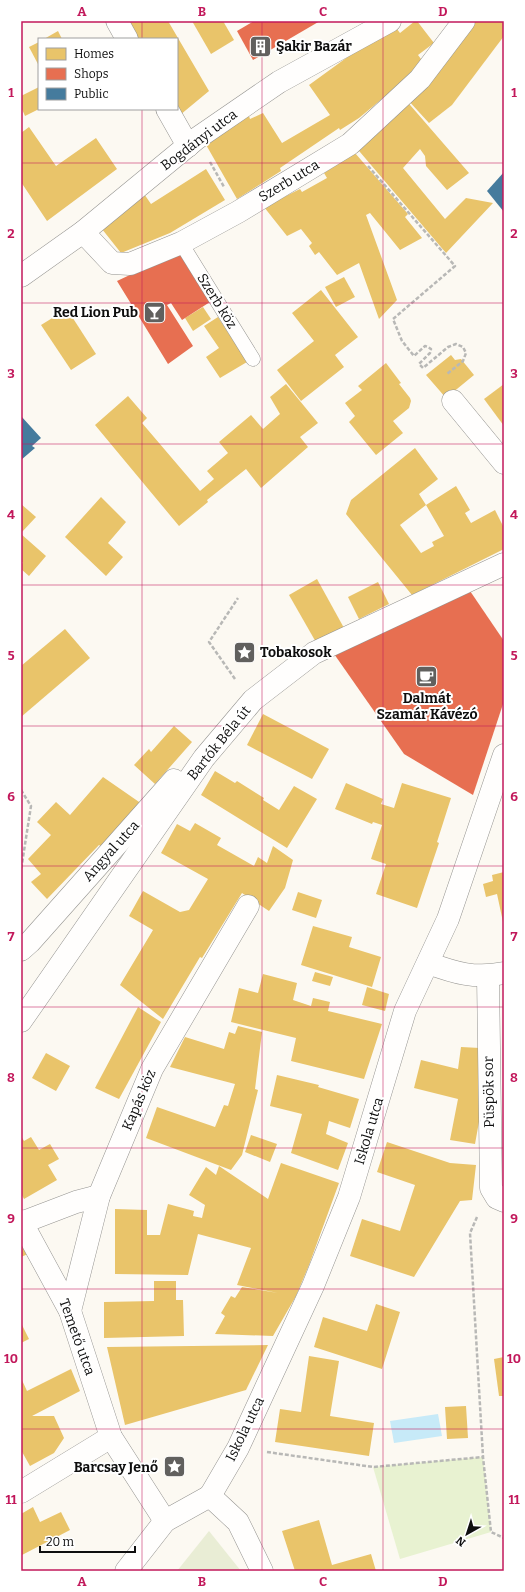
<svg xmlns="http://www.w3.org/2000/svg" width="525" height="1592" viewBox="0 0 525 1592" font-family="Bitter,serif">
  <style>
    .green { fill: #e8f2d1 }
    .cemetery { fill: #e9edd5 }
    .water { fill: #c7eaf8 }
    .homes { fill: #e9c46a }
    .shops { fill: #e76f51 }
    .public { fill: #457b9d }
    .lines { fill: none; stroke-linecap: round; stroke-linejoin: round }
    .service-casing { stroke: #959491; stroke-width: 15 }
    .minor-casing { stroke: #959491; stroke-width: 23 }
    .path { stroke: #b8b8b6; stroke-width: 2.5; stroke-dasharray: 4 2; stroke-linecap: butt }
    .service { stroke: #fffefd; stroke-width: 14 }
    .minor { stroke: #fffefd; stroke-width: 22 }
    .grid { fill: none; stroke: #c2185b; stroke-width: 1; stroke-opacity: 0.55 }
    .labels { text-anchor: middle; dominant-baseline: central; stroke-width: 4; stroke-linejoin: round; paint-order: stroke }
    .poi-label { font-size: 14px; font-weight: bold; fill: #0e0e0e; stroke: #fff; text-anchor: start }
    .street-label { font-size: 14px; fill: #0e0e0e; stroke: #fff }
    .neatline { fill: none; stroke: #c2185b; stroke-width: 1.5 }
    .grid-label { font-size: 13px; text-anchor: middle; font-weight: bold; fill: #c2185b }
  </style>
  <rect width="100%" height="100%" fill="#fcf9f2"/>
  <path class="green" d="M483,1457L491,1532L400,1559L373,1467Z"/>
  <path class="cemetery" d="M209,1531L241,1571H177Z"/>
  <path class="water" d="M438,1414L442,1436L394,1443L390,1421Z"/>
  <g class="homes">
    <path d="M127,21H168L209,91L180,115L177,109V39H137Z"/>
    <path d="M192,21H223L234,40L211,54Z"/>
    <path d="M415,21H417L434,43L418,55L424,63L419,68L359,118L340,130L339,128L280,168L281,171L237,199L205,143L249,116L250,119L263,113L282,143L330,115L309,85L393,24L400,33Z"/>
    <path d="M469,21H504V36L452,105L429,123L407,99Z"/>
    <path d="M58,31L62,39H44Z"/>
    <path d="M39,42V66L29,47Z"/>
    <path d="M39,87V109L25,116L21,107V96Z"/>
    <path d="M404,98L469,173L447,190L426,166L425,156L420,149L403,168L445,219L466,198L493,203L446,253L354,145Z"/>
    <path d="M29,127L56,166L96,138L117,169L47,221L21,182V133Z"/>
    <path d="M355,153L408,214L405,217L422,238L400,250L370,213L366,215L397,300L379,319L359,263L337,275L319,252L315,255L309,246L312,243L301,229L287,236L264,207L300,189L302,192L327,178L324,173Z"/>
    <path d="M206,169L225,200L170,233L121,253L102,229L142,191L151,204Z"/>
    <path d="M344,277L355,297L336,307L325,287Z"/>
    <path d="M321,290L358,337L335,355L344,367L301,401L277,370L314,341L292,313Z"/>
    <path d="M203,307L211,319L193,331L185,318Z"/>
    <path d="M67,309L96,354L71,370L41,325Z"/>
    <path d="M218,317L247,362L220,378L206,357L219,348L204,326Z"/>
    <path d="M451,355L455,360L461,359L474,375L446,398L426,375Z"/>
    <path d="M386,363L401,383L399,384L410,398L411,401L409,408L393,421L403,433L376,455L349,422L355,416L345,403L362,390L358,386Z"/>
    <path d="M286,384L318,423L300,437L308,447L261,488L246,469L207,500L208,502L179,526L95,425L128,396L147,418L142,423L200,491L214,479L207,471L228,453L219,442L251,415L263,429L280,414L270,397Z"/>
    <path d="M504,384V426L484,399Z"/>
    <path d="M415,448L438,479L419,494L426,505L400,525L421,553L434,546L432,542L444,536L426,505L456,486L470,510L465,513L471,523L495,510L504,528V549L412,595L346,514L351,500Z"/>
    <path d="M101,497L126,522L108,543L123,557L106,576L65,537Z"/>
    <path d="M21,504L36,517L21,533Z"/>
    <path d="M21,534L46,556L29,576L21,569V564L23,563L21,561Z"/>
    <path d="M317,579L344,628L317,644L289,595Z"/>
    <path d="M378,582L389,604L359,619L348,597Z"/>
    <path d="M65,629L90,658L21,717V666Z"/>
    <path d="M263,714L329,749L312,779L247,745Z"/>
    <path d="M174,726L192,742L155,784L134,765L149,749L151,752Z"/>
    <path d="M215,771L235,783L237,781L264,798L263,800L279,810L294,786L317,799L287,848L201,795Z"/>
    <path d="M103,777L142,804L102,847L99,845L47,899L31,882L41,874L28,859L51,835L37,822L56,802L70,815Z"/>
    <path d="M346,783L383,799L381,804L394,808L402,783L451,798L437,842L439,843L417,908L376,894L386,864L371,859L382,825L373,822L372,824L335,809Z"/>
    <path d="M195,823L221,838L217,845L254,866L258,857L267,863L273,846L293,860L285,888L269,911L242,893L202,958L200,957L163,1019L120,985L153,930L129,916L143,891L180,912L189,910L208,879L161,853L177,824L190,831Z"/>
    <path d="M504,872V922H503L497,894L486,897L483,884L493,881L492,875Z"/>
    <path d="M298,892L322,900L316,918L292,910Z"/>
    <path d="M313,926L352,937L349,947L381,957L372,987L301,965Z"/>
    <path d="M315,972L333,977L330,986L312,981Z"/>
    <path d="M263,974L297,983L293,1000L311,1006L313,998L330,1002L328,1011L382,1024L364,1079L291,1061L296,1038L231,1022L239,988L258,993Z"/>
    <path d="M367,987L389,994L385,1011L362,1005Z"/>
    <path d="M138,1007L161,1022L119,1099L95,1088Z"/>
    <path d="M238,1026L262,1032L255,1089L258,1090L242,1155L231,1170L146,1138L157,1107L215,1127L224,1105L228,1106L235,1084L170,1067L185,1037L224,1049L229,1032L235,1034Z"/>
    <path d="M461,1047L480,1048L482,1105L475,1144L450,1140L458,1099L414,1088L421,1060L458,1069Z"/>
    <path d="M46,1053L70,1066L56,1091L32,1078Z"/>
    <path d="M277,1075L319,1085L318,1087L359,1099L350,1128L329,1121L326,1134L348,1143L338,1170L291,1153L302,1114L270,1106Z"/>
    <path d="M251,1135L277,1144L270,1162L245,1152Z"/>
    <path d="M21,1136L24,1141L31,1137L39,1150L50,1144L59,1159L48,1165L57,1180L24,1199L21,1193Z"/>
    <path d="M387,1142L450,1163L476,1165L472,1200L460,1201L414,1277L350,1256L362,1219L400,1231L415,1185L377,1172Z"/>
    <path d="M281,1163L339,1183L309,1265L296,1296L273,1336L215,1334L225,1316L221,1313L231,1296L235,1298L242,1287L278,1293L237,1285L251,1248L198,1234L188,1275L115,1274V1209L147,1210V1235H160L168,1204L194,1211L193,1216L202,1218L205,1205L189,1195L206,1167L216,1175L219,1166L268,1199Z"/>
    <path d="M21,1240L28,1254L21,1257Z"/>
    <path d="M154,1281H176V1300H183L184,1336L104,1338V1302L154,1301Z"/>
    <path d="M376,1304L400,1312L382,1369L314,1347L323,1317L367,1331Z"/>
    <path d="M21,1323L29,1339L21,1343Z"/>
    <path d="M268,1345L246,1390L125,1425L107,1347Z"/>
    <path d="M309,1356L339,1361L330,1416L374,1423L369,1456L275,1442L280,1409L301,1412Z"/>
    <path d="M504,1357V1396H499L494,1359Z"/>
    <path d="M71,1369L80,1391L32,1416H54L64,1438L54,1453L30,1466L21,1450V1378L27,1391Z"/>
    <path d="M466,1406L468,1438L447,1439L445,1407Z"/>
    <path d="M33,1507L40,1522L61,1512L70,1530L22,1555L21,1514Z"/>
    <path d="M319,1520L332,1565L371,1554L376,1571H295L282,1531Z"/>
  </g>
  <g class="shops">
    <path d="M254,21H320L253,60L237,31Z"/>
    <path d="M179,252L210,302L182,320L171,303L167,305L193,346L168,364L117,281Z"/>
    <path d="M468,588L504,641V701L473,795L404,754L332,651Z"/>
  </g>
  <g class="public">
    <path d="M504,172V212L487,191Z"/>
    <path d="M21,416L41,438L32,446L35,448L21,460Z"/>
  </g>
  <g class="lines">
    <defs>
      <path id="service" d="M181,243L253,359"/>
      <g id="minor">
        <path d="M117,21L127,39"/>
        <path d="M167,109L188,146"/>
        <path d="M83,232L112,263L130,264L181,243L238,212L350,144L420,79L464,21"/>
        <path d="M21,276L83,232L196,139L279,82L390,21"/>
        <path d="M453,401L504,463"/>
        <path d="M21,950L30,942L174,780"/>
        <path d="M428,963C455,973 475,979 504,973"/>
        <path d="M488,977L491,1188L497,1198L504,1201"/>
        <path d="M21,1021L204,758L253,700L314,653L504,564"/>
        <path d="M21,1221L70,1311L111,1437L165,1521L210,1496"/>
        <path d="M21,1223L76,1202L99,1196"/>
        <path d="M70,1311L99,1196L152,1069L248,906"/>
        <path d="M21,1492L111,1437"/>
        <path d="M210,1496L238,1448L313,1286L349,1197L405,1011L448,919L504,755"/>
        <path d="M210,1496L238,1522L262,1571"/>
        <path d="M126,1571L165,1521"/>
      </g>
    </defs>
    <use href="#service" class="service-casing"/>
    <use href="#minor" class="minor-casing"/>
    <g class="path">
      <path d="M210,162L224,187"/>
      <path d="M368,166L455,266L393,319L402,341L414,356L425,346L428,347L431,349L430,353L419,364L423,368L448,347L456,344L463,347L466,353L463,361L447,374"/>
      <path d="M235,679L209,642L238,598"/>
      <path d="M21,790L31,806L21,870"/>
      <path d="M477,1217L470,1233L483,1457L491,1532L504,1538"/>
      <path d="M267,1452L373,1467L483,1457"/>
    </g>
    <use href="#service" class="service"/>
    <use href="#minor" class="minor"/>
  </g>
  <path class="grid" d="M142,21V39M262,21V1571M383,21V1571M142,109V1571M21,163H504M21,303H504M21,444H504M21,585H504M21,726H504M21,866H504M21,1007H504M21,1148H504M21,1289H504M21,1429H504"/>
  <defs>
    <symbol id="building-square" viewBox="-11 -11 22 22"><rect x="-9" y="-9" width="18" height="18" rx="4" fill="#61605e" stroke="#fff"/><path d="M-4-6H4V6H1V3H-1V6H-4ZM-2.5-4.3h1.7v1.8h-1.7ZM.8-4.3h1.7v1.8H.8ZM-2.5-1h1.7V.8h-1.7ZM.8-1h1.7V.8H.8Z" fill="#fff"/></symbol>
    <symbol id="bar-square" viewBox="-11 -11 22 22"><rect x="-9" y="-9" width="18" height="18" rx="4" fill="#61605e" stroke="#fff"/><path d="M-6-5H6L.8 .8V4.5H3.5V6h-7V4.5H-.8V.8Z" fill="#fff"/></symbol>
    <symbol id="sight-square" viewBox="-11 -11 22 22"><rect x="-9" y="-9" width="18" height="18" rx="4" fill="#61605e" stroke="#fff"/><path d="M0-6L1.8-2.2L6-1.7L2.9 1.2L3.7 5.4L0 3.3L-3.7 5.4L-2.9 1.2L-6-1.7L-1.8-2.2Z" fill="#fff"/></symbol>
    <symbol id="cafe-square" viewBox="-11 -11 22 22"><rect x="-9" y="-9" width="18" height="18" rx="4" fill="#61605e" stroke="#fff"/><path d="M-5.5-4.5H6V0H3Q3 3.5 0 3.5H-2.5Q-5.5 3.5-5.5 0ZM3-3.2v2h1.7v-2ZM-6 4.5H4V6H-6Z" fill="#fff"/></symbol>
  </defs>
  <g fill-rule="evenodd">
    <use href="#building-square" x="248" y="34" width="25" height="25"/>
    <use href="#bar-square" x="142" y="300" width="25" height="25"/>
    <use href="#sight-square" x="232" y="640" width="25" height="25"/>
    <use href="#cafe-square" x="414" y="664" width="25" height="25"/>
    <use href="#sight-square" x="162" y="1454" width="25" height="25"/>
  </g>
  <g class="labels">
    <g class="poi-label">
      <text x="276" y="46">Şakir Bazár</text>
      <text x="138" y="312" text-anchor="end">Red Lion Pub</text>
      <text x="260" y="652">Tobakosok</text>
      <text x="427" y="698" text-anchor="middle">Dalmát<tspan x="427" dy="16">Szamár Kávézó</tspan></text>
      <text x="158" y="1467" text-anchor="end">Barcsay Jenő</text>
    </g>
    <g class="street-label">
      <text transform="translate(199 140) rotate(-37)">Bogdányi utca</text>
      <text transform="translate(289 181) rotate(-31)">Szerb utca</text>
      <text transform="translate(217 301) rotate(58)">Szerb köz</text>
      <text transform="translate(219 743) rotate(-51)">Bartók Béla út</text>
      <text transform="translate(111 851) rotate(-48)">Angyal utca</text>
      <text transform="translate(489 1092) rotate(-91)">Püspök sor</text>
      <text transform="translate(139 1100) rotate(-67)">Kapás köz</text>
      <text transform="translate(369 1131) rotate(-73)">Iskola utca</text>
      <text transform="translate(77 1337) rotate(70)">Temető utca</text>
      <text transform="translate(245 1429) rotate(-64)">Iskola utca</text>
    </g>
  </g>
  <rect width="525" height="1592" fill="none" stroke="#ffffff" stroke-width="44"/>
  <rect x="38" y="38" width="140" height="72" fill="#ffffff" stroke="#9f9f9f"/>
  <rect x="46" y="48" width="20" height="12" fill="#e9c46a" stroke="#9f9f9f"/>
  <text x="74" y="58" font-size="12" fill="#0e0e0e">Homes</text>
  <rect x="46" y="68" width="20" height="12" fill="#e76f51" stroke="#9f9f9f"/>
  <text x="74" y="78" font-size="12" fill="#0e0e0e">Shops</text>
  <rect x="46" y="88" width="20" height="12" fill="#457b9d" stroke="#9f9f9f"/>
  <text x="74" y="98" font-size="12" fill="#0e0e0e">Public</text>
  <g transform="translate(467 1534) rotate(219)" stroke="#ffffff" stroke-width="3" paint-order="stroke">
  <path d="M0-3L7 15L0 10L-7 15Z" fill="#0e0e0e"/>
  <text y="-6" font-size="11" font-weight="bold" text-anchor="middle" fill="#0e0e0e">N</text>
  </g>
  <path d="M40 1546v6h95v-6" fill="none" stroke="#0e0e0e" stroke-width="2"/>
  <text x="46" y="1546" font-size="12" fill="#0e0e0e" stroke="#ffffff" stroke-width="3" paint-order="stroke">20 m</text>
  <rect x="22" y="22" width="481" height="1548" class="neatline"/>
  <g class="grid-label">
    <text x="82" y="16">A</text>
    <text x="202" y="16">B</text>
    <text x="323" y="16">C</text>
    <text x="443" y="16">D</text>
    <text x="11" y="97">1</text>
    <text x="514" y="97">1</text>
    <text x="11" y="238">2</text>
    <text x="514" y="238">2</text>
    <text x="11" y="378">3</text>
    <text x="514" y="378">3</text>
    <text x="11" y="519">4</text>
    <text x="514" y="519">4</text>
    <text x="11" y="660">5</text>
    <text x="514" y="660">5</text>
    <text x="11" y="801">6</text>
    <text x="514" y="801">6</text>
    <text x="11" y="941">7</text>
    <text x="514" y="941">7</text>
    <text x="11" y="1082">8</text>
    <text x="514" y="1082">8</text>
    <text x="11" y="1223">9</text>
    <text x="514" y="1223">9</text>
    <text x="11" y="1363">10</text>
    <text x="514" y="1363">10</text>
    <text x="11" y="1504">11</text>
    <text x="514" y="1504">11</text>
    <text x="82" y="1586">A</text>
    <text x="202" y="1586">B</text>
    <text x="323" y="1586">C</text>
    <text x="443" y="1586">D</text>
  </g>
</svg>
